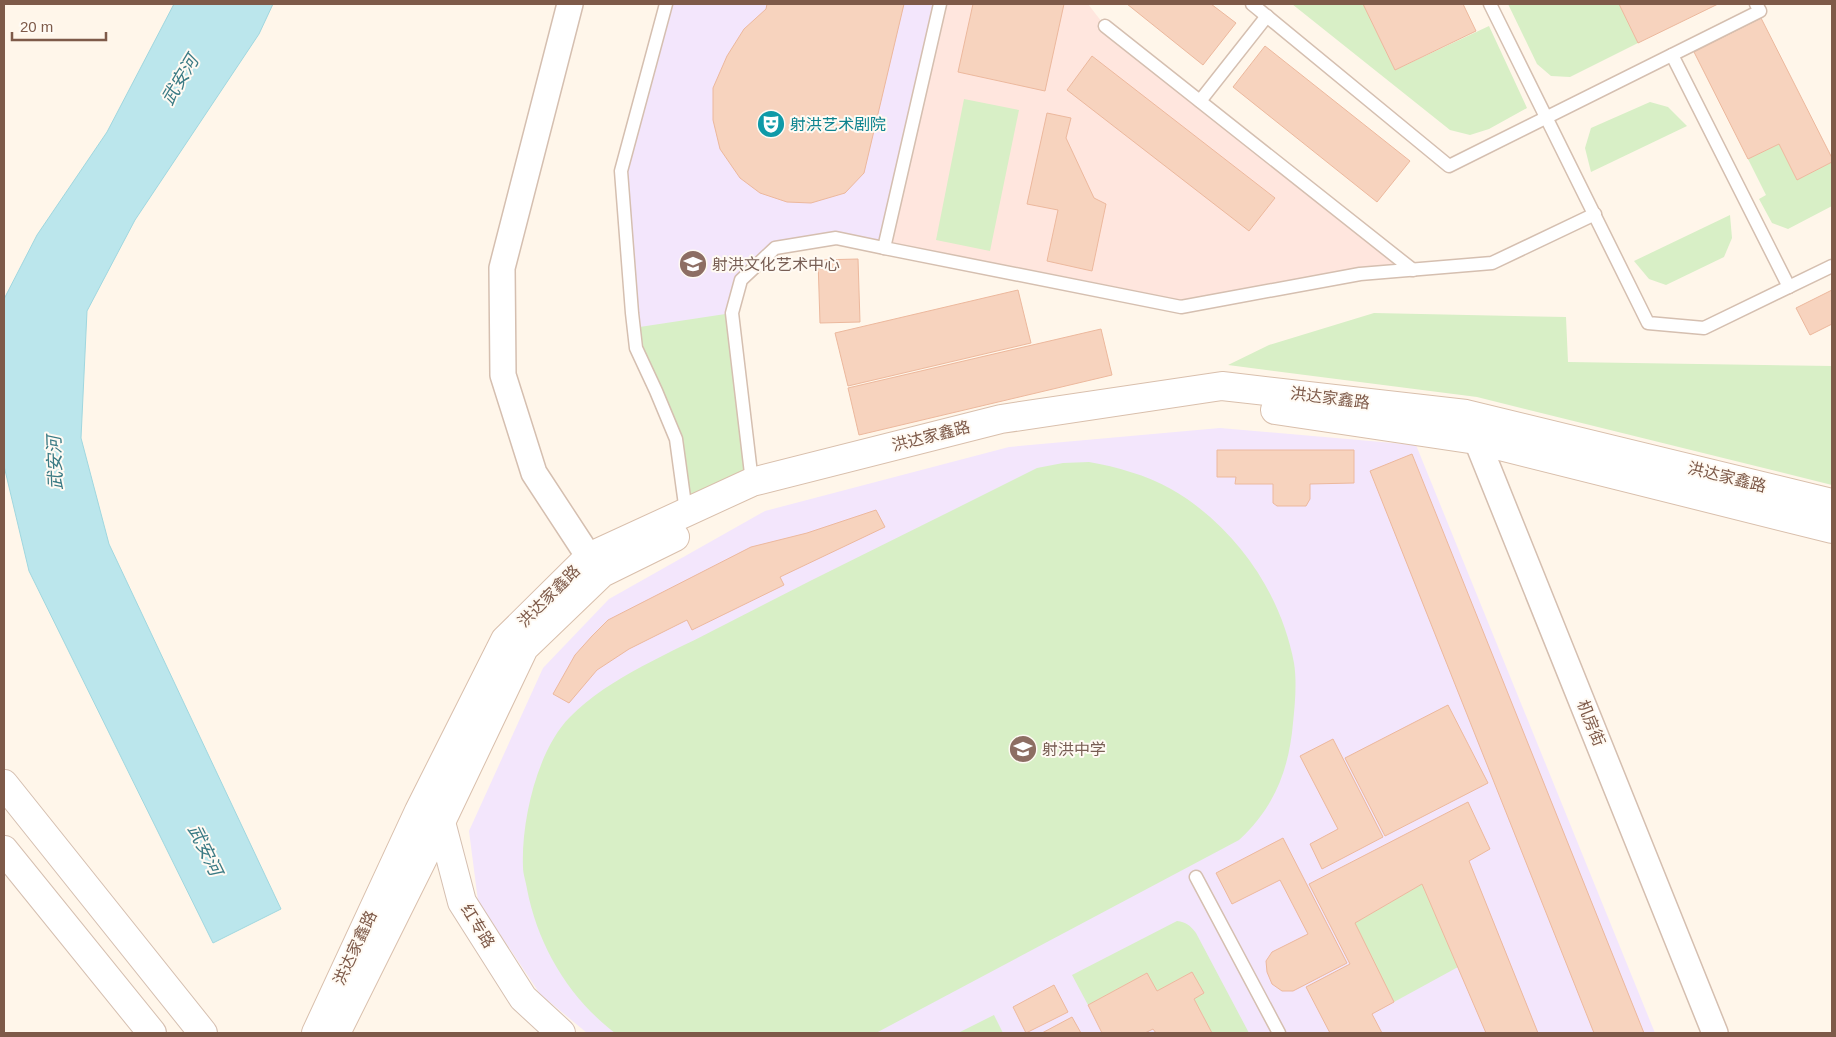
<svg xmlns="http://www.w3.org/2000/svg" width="1836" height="1037" viewBox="0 0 1836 1037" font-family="Helvetica,'Noto Sans SC',sans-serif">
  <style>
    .commercial { fill: #ffe6de }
    .education { fill: #f3e6fc }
    .green { fill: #d8efc6 }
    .water { fill: #bbe6ec; stroke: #a0d7df }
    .building { fill: #f7d3be; stroke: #ecb89d }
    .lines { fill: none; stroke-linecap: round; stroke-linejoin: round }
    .service-casing { stroke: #d5bfb0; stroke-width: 15 }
    .minor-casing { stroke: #d5bfb0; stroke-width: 28 }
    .tertiary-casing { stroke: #d5bfb0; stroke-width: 30 }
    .secondary-casing { stroke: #d9bfac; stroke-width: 30 }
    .service { stroke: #fff; stroke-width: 12 }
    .minor { stroke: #fff; stroke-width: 25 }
    .tertiary { stroke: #fff; stroke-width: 28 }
    .secondary { stroke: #fff; stroke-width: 28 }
    .labels { text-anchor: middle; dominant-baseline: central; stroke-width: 4; stroke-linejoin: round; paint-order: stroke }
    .culture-label { font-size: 16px; fill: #0d838f; stroke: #fffaf3; text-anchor: start }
    .education-label { font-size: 16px; fill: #785e54; stroke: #fffaf3; text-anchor: start }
    .street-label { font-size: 16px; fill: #7e5a49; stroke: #fffaf3 }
    .water-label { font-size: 18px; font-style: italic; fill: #3a7a84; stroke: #fffaf3 }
  </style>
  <rect width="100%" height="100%" fill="#fff6ea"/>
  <path class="commercial" d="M940,4H1088L1105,26L1413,270L1181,307L884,248Z"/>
  <g class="education">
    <path d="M666,4H940L884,248L836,238L775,248L741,280L676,439L636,348L621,171Z"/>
    <path d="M1220,428L1416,445L1655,1033H587L540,994L478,901L469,831L543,668L609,599L765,511L1009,447Z"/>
  </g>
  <g class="green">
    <path d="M1292,4H1363L1395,70L1489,26L1527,108L1489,129L1470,135L1450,130Z"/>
    <path d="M1508,4H1619L1638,43L1570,77L1551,76L1537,64Z"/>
    <path d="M964,99L1019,110L990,251L936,240Z"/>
    <path d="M1650,102L1668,107L1687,126L1591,172L1585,148L1591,128Z"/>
    <path d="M1779,144L1797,180L1832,162V206L1788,229L1772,223L1759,199L1766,195L1748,159Z"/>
    <path d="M1730,215L1732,238L1724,257L1666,285L1649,279L1634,261Z"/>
    <path d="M732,313L752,482L686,512L676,439L633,328Z"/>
    <path d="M1374,313L1566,317L1568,362L1832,366V485L1477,397L1228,365L1269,345Z"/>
    <path d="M1089,462C1117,467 1146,475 1171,489C1234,525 1281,592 1294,663C1297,682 1295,704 1293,723C1289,770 1274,808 1239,840L876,1033H615C569,998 538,946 527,889C526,882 523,874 523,867C521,822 537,750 570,717C609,677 673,652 722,626C826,572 932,521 1037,468L1063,463Z"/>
    <path d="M1422,884L1458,967L1394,1002L1355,923Z"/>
    <path d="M1177,921C1186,922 1190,925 1196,933L1249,1033H1212L1194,999L1204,993L1192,972L1157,991L1147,973L1088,1005L1072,975Z"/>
    <path d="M994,1015L1003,1033H958Z"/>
  </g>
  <path class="water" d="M174,4H273L259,34L135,220L87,311L81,438L109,544L281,909L213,943L29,571L4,466V299L37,235L107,132Z"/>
  <g class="building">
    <path d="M767,4H904L864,173L845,193L811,203L787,202L760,193L740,178L720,149L713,120V88L727,56L744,29L766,9Z"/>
    <path d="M973,4H1064L1045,91L958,72Z"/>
    <path d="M1127,4H1211L1236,23L1203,65Z"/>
    <path d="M1363,4H1463L1476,31L1395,70Z"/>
    <path d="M1619,4H1718L1638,43Z"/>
    <path d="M1761,18L1832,158V162L1797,180L1779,144L1748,159L1694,52Z"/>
    <path d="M1265,46L1410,161L1377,202L1233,87Z"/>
    <path d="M1092,56L1275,198L1249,231L1067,90Z"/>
    <path d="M1047,113L1071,118L1066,138L1094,198L1106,204L1092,271L1047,261L1058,210L1027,204Z"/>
    <path d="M858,259L860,322L820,323L818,260Z"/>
    <path d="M1018,290L1031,343L848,386L835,333Z"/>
    <path d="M1832,290V324L1810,335L1796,308Z"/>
    <path d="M1101,329L1112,375L859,435L848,388Z"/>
    <path d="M1217,450H1354V483L1310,484V499L1306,506H1277L1273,503V484H1235L1236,477H1217Z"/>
    <path d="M1412,454L1644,1033H1594L1370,471Z"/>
    <path d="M876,510L885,527L780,577L784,585L692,630L687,620L629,649L597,670L569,703L553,694L575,655L592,636L608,620L751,547L807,533Z"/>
    <path d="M1448,705L1488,783L1385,836L1345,758Z"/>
    <path d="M1333,739L1383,837L1322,869L1310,844L1338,829L1300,756Z"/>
    <path d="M1468,802L1490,849L1469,861L1538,1033H1486L1422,884L1355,923L1394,1002L1372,1014L1382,1033H1330L1306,987L1350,964L1309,884Z"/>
    <path d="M1283,838L1347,963L1293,991H1282L1272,984L1267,972L1266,961L1272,952L1308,934L1280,880L1232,904L1216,873Z"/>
    <path d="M1192,972L1204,993L1194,999L1212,1033H1156L1153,1029L1145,1033H1102L1088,1005L1147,973L1157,991Z"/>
    <path d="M1054,985L1068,1012L1026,1033L1013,1007Z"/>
    <path d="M1072,1017L1081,1033H1042Z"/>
  </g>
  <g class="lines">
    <defs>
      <g id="service">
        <path d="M666,4L621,171L632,313L636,348L656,391L676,439L686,512"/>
        <path d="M1252,4L1449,166L1760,11L1756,4"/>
        <path d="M1490,4L1648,323L1704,328L1832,266"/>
        <path d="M1105,26L1413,270"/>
        <path d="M1672,55L1789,287"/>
        <path d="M1200,101L1267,16"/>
        <path d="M884,248L1181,307L1360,274L1492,263L1595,214"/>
        <path d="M752,482L732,313L741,280L775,248L836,238L884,248L940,4"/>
        <path d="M1196,877L1279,1033"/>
      </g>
      <g id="minor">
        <path d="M570,4L502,268L503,375L534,473L589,557"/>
        <path d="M1471,426L1715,1033"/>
      </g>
      <g id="tertiary">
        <path d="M4,784L203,1033"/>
        <path d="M427,815L441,822L462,902L523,998L561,1033"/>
        <path d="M4,850L152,1033"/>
      </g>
      <g id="secondary">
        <path d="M1275,410L1476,440L1832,529"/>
        <path d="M316,1033L419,811L505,640L589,557L752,482L1001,419L1222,386L1466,414L1832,503"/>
        <path d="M336,1033L441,822L524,648L602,573L675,537"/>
      </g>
    </defs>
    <use href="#service" class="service-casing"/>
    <use href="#minor" class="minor-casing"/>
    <use href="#tertiary" class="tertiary-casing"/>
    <use href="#secondary" class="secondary-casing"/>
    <use href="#service" class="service"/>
    <use href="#minor" class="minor"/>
    <use href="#tertiary" class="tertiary"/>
    <use href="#secondary" class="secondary"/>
  </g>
  <defs>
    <symbol id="theatre-disc" viewBox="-11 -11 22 22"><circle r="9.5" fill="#0f9aa8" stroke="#fffaf3"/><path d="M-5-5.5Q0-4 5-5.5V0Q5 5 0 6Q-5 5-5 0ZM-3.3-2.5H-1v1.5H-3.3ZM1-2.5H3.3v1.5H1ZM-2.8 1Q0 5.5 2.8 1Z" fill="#fff"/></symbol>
    <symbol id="school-disc" viewBox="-11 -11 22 22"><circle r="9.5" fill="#8d6e63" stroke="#fffaf3"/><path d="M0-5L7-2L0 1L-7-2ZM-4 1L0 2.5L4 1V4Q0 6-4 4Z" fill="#fff"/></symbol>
  </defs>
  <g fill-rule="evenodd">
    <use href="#theatre-disc" x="755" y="108" width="32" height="32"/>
    <use href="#school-disc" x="677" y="248" width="32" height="32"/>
    <use href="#school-disc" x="1007" y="733" width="32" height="32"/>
  </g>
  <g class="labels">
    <g class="culture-label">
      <text x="790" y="124">射洪艺术剧院</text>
    </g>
    <g class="education-label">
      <text x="712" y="264">射洪文化艺术中心</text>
      <text x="1042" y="749">射洪中学</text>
    </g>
    <g class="street-label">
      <text transform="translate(1330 398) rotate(7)">洪达家鑫路</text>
      <text transform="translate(931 436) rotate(-14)">洪达家鑫路</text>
      <text transform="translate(1727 477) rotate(14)">洪达家鑫路</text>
      <text transform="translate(549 596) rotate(-45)">洪达家鑫路</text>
      <text transform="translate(1591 723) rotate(68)">机房街</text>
      <text transform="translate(478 926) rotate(58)">红专路</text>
      <text transform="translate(355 948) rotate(-65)">洪达家鑫路</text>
    </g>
    <g class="water-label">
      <text transform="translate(180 80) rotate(-59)">武安河</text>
      <text transform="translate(55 463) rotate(-92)">武安河</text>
      <text transform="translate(205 850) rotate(64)">武安河</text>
    </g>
  </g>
  <rect width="1836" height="1037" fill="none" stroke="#7e5a49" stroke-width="10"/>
  <path d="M12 32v8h94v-8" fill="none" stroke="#7e5a49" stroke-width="2.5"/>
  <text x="20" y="32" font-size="15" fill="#7e5a49" stroke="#fffaf3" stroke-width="4" paint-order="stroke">20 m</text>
</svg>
